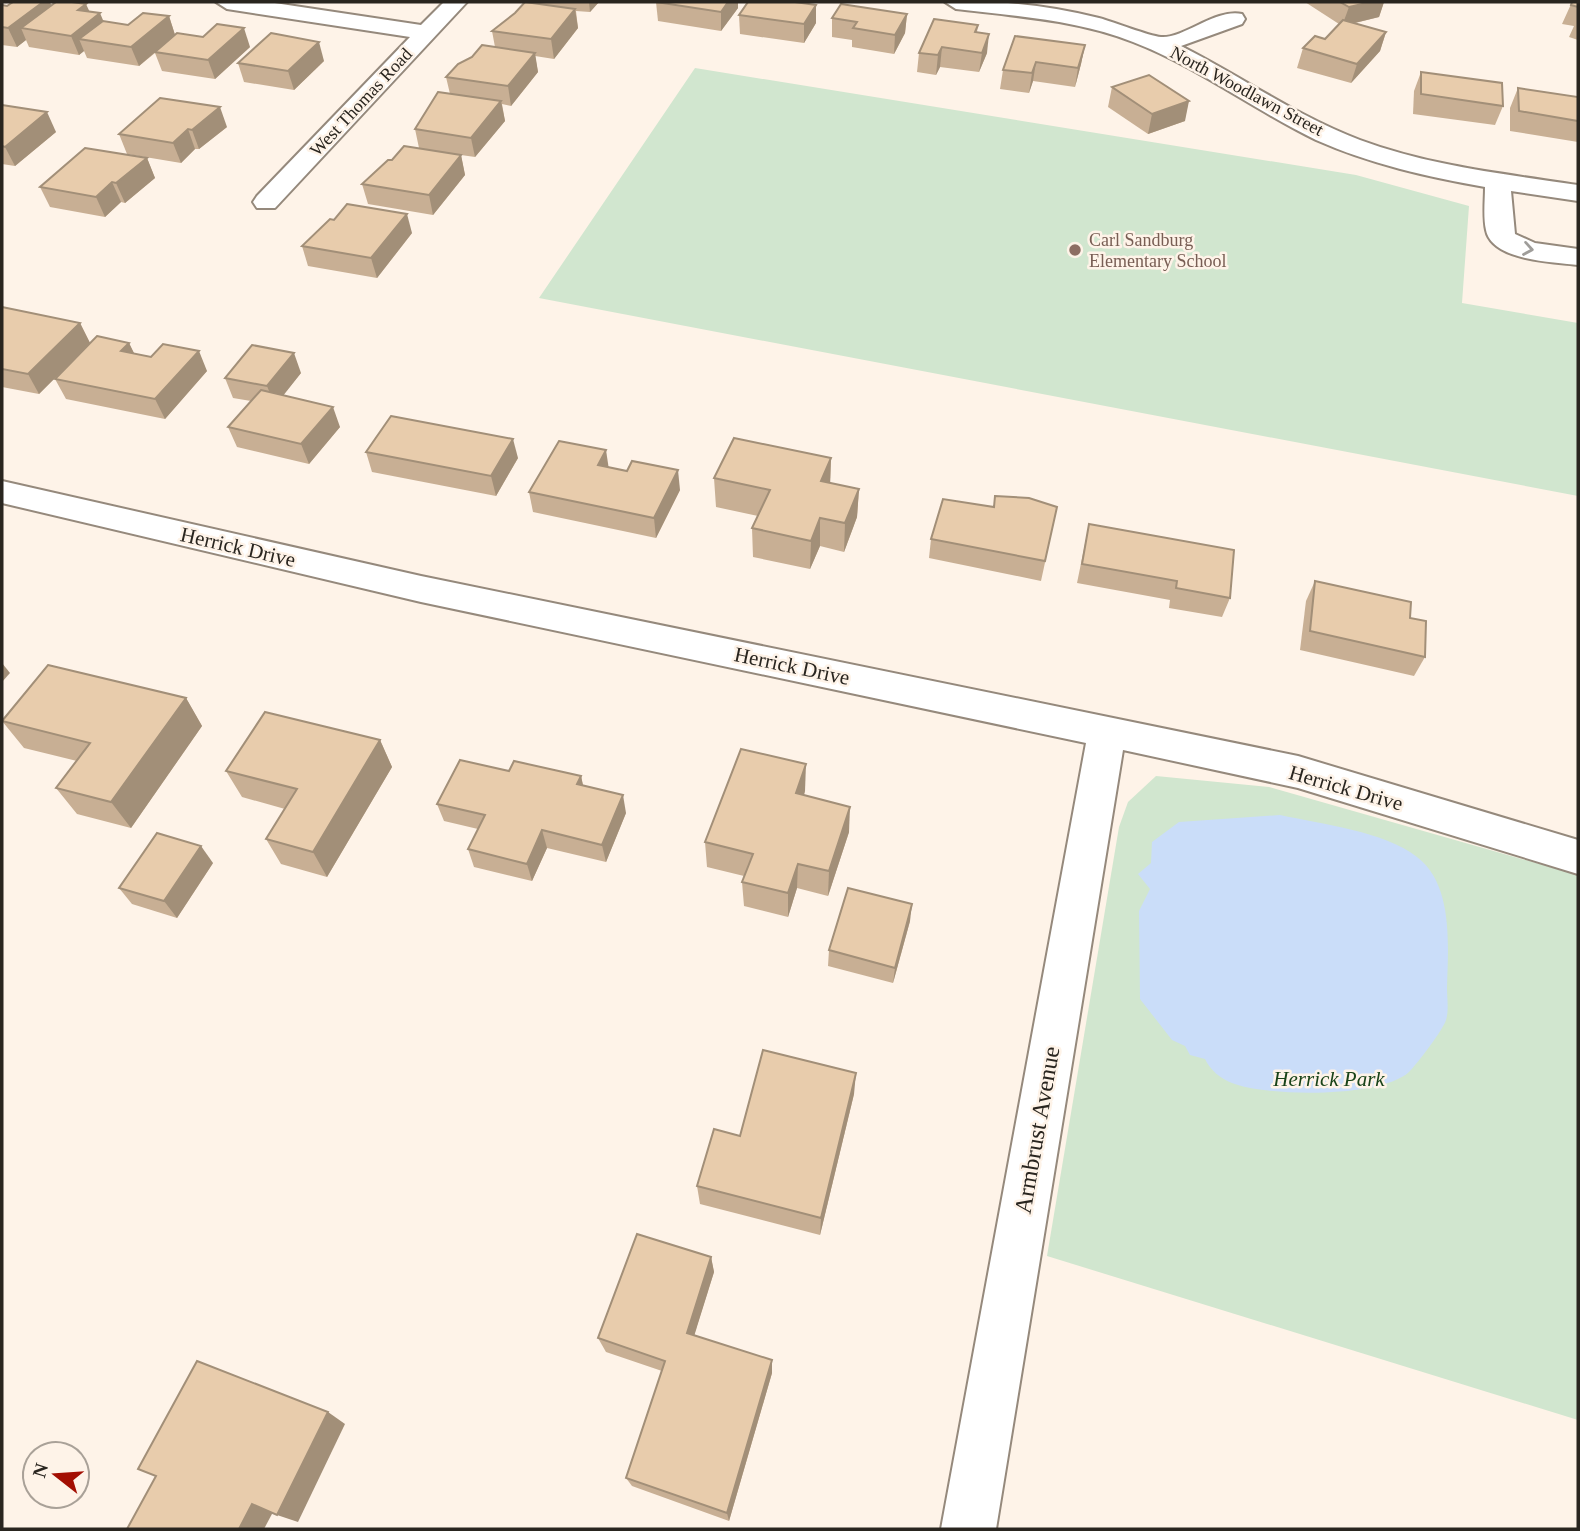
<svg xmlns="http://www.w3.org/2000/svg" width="1580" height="1531" viewBox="0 0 1580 1531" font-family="'Times New Roman',serif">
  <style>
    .green { fill: #d1e6cf }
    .water { fill: #caddf9 }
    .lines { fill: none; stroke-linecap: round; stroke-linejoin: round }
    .minor-casing { stroke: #95897c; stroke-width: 4 }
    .minor { fill: #fff; fill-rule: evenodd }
    .wall { fill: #c8af94 }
    .shaded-wall { fill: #a28f78 }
    .building { fill: #e8ccac; stroke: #a28f78; stroke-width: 2 }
    .oneway { stroke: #9f9d9a }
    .education-dot { fill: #8d6e63; stroke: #fef3e8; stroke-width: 2.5 }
    .labels { text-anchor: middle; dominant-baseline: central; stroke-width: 5; stroke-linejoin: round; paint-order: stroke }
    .far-street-label { font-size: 18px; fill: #29251f; stroke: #fef3e8 }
    .far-education-label { font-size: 18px; fill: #785e54; stroke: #fef3e8; text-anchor: start }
    .street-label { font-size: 21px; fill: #29251f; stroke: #fef3e8 }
    .park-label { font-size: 21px; font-style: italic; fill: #194319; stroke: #fef3e8 }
    .near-street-label { font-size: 24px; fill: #29251f; stroke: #fef3e8 }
  </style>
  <rect width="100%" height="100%" fill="#fef3e8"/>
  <g class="green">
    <path d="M695,68L1356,175L1469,206L1462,303L1578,323V496L539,298Z"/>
    <path d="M1156,776L1269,787L1578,875V1420L1047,1256L1119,827L1128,802Z"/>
  </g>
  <path class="water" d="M1280,815C1321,824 1384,831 1417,857C1454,885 1448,947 1447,988C1447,997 1449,1011 1446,1020C1443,1030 1417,1064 1409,1072C1381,1098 1267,1097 1232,1083C1221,1079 1210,1070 1205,1059L1190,1055L1185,1046L1172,1040L1140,999L1139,911L1150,889L1138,874L1151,863L1152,842L1179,822Z"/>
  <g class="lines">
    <defs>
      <g id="minor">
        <path d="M216,2H268L421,25L444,2H467L275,208H257L253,202L257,196L410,37L227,9Z"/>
        <path d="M945,2C997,0 1049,5 1099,18C1114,22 1149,36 1161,37C1183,39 1216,8 1242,14L1245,19L1242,24L1181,46C1241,76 1296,116 1360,140C1430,166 1505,174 1578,185V201L1511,191L1515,234L1535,243L1578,249V265C1554,262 1492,261 1486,230C1483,217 1485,200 1485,187C1428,177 1370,164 1316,140C1254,110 1198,67 1133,42C1077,20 1015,16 956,9Z"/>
        <path d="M2,481L421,576L1298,756L1578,840V874L1298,788L1123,750L996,1529H941L1086,743L421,602L2,503Z"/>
      </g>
    </defs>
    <use href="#minor" class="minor-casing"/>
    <use href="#minor" class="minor"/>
  </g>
  <g class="wall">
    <path d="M534,2H599L590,12L576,11L578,28L554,59L535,56L538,72L511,106L502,104L505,121L475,157L461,155L465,175L433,215L368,204L362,184L392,160L419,148L415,129L450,94L446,77L495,47L492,31L534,3Z"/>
    <path d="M656,2L738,8L721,31L658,21Z"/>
    <path d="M1305,2H1384L1379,17L1355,23L1386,32L1380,51L1351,83L1297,68L1303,48L1325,39L1339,24Z"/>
    <path d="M1572,2H1578V40L1569,37L1574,26L1562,24Z"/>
    <path d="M2,5H51L89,11L104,21L128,25L169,16L175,35L250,47L215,79L162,71L155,53L139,66L87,58L84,51L79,55L29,47L26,40L17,47L2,45Z"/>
    <path d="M816,5V23L804,43L740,34L739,15Z"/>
    <path d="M907,14L905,33L894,54L852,47V40L832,37V18Z"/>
    <path d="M978,25L977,32L987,53L979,72L940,67L936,75L917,72L919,53Z"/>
    <path d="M1085,45L1081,64L1075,87L1033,81L1029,93L1000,89L1003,70Z"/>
    <path d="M324,61L294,90L244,82L238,63Z"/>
    <path d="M1421,72L1503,106L1495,125L1413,114L1414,91Z"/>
    <path d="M1112,87L1185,121L1148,134L1108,107Z"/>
    <path d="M1518,88L1578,97V142L1510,131V108Z"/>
    <path d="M2,105L56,132L15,166L2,164Z"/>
    <path d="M227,127L199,149H195L181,163L127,154L119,134Z"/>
    <path d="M147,158L155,178L125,203L121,202L105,217L50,207L40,187Z"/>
    <path d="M412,233L377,278L308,266L302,246Z"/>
    <path d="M2,307L80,323L90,343L39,394L2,387Z"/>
    <path d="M129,343L134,354L207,371L165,419L66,399L55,379Z"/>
    <path d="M301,373L283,395L340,427L309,464L237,447L228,427L251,401L233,398L225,378Z"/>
    <path d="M366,452L518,458L496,496L372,472Z"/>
    <path d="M831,458L830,483L859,489L857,517L844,552L820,546L810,569L753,557L752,528L758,516L716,507L714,478Z"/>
    <path d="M609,467L680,490L656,538L533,512L529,492Z"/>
    <path d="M993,507H1057L1041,581L929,558L931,539Z"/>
    <path d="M1089,524L1230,598L1222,617L1169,608L1170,600L1077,583Z"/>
    <path d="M1315,581L1410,618L1425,657L1414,676L1300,650L1306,601Z"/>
    <path d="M186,698L202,726L131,828L77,814L56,788L77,761L24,748L2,721Z"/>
    <path d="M380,740L392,767L327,877L281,864L266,839L285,809L242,797L226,771Z"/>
    <path d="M509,771L581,776L583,786L626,813L606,862L547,848L532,881L474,867L468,849L478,829L444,821L437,804Z"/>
    <path d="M805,791L804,795L849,832L828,896L797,888L788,917L744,906L742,882L744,876L707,867L705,842Z"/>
    <path d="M213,863L177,918L132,904L119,888Z"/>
    <path d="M910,921L893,983L828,966L829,950Z"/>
    <path d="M854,1094L820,1235L700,1204L697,1186L740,1136Z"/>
    <path d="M711,1257L714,1272L694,1335L772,1373L729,1521L632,1486L626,1478L662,1371L606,1352L598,1338Z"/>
  </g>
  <g class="shaded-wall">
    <path d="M43,2H50L56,17L21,28L26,40L17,47L8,28Z"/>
    <path d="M589,2H599L590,12Z"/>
    <path d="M728,2H738V8L721,31V12Z"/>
    <path d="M1371,2H1384L1379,17L1342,26L1349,7Z"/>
    <path d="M86,4L93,19L100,13L108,32L79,39L84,51L79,55L71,36L78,10Z"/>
    <path d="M816,5V23L804,43V24Z"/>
    <path d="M575,9L578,28L554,59L551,39Z"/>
    <path d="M907,14L905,33L894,54L895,35Z"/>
    <path d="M169,16L175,35L139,66L131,47Z"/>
    <path d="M244,28L250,47L215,79L208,60Z"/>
    <path d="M1386,32L1380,51L1351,83L1357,64Z"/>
    <path d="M989,34L987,53L979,72L982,53Z"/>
    <path d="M319,42L324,61L294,90L288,71Z"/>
    <path d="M1085,45L1081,64L1075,87L1078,68Z"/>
    <path d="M942,47L940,67L936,75L938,55Z"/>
    <path d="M535,53L538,72L511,106L508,86Z"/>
    <path d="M1036,62L1033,81L1029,93L1032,73Z"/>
    <path d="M501,101L505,121L475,157L471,138Z"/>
    <path d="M1189,101L1185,121L1148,134L1152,114Z"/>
    <path d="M220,107L227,127L199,149L192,130Z"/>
    <path d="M47,112L56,132L15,166L5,147Z"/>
    <path d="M188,129L195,149L181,163L173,143Z"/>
    <path d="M461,155L465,175L433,215L429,195Z"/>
    <path d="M147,158L155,178L125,203L116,183Z"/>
    <path d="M112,182L121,202L105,217L96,197Z"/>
    <path d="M407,214L412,233L377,278L371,258Z"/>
    <path d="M80,323L90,343L39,394L28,374Z"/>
    <path d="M129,343L139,363L121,351Z"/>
    <path d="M199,351L207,371L165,419L155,399Z"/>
    <path d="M294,353L301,373L275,406L267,386Z"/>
    <path d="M333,407L340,427L309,464L301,444Z"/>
    <path d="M513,439L518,458L496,496L491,476Z"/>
    <path d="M606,450L609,470L598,465Z"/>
    <path d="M831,458L830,487L821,481Z"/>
    <path d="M678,470L680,490L656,538L654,518Z"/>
    <path d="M859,489L857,517L844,552L845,523Z"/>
    <path d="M820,518V546L810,569L811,541Z"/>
    <path d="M2,663L10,673L2,682Z"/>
    <path d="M186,698L202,726L131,828L111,802Z"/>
    <path d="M380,740L392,767L327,877L313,852Z"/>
    <path d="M806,764L805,791L796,819V793Z"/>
    <path d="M581,776L585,794L577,784Z"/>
    <path d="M623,795L626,813L606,862L602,845Z"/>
    <path d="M850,807L849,832L828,896L829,871Z"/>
    <path d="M542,830L547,848L532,881L527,864Z"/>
    <path d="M201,846L213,863L177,918L164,901Z"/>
    <path d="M798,864L797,888L788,917V893Z"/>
    <path d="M912,904L910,921L893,983L895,968Z"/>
    <path d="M856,1073L854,1094L820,1235L821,1218Z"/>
    <path d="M711,1257L714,1272L691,1346L687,1333Z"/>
    <path d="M772,1360V1373L729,1521L727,1513Z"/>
    <path d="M328,1412L345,1424L298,1522L277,1515Z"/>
    <path d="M252,1504L273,1512L264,1529H239Z"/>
  </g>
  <g class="building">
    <path d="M13,2H43L8,28L2,27V5L7,6Z"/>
    <path d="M56,2H72L86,4L78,10L100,13L71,36L21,28Z"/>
    <path d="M525,2L575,9L551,39L492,31L515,13Z"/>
    <path d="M656,2H728L721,12Z"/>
    <path d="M748,2H795L816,5L804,24L739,15Z"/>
    <path d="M1340,2H1371L1349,7Z"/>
    <path d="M1572,2H1578V7L1571,5Z"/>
    <path d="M841,4L907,14L895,35L853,28L857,22L832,18Z"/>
    <path d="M143,13L169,16L131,47L79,39L103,21L128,25Z"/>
    <path d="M934,19L978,25L975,32L989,34L982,53L942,47L938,55L919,53Z"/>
    <path d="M1343,20L1386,32L1357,64L1303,48L1315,36L1325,39Z"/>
    <path d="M217,24L244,28L208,60L155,52L177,33L203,37Z"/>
    <path d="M271,33L319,42L288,71L238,63Z"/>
    <path d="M1015,36L1085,45L1078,68L1036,62L1032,73L1003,70Z"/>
    <path d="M482,45L535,53L508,86L446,77L458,64L472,57Z"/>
    <path d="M1421,72L1502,83L1503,106L1421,94Z"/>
    <path d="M1149,75L1189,101L1152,114L1112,87Z"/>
    <path d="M1518,88L1578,97V121L1519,111Z"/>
    <path d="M438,92L501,101L471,138L415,129Z"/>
    <path d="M160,98L220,107L192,130L188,129L173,143L119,134Z"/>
    <path d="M2,105L47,112L5,147L2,146Z"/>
    <path d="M404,146L461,155L429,195L362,184L388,160H392Z"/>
    <path d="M85,148L147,158L116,183L112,182L96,197L40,187Z"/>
    <path d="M347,204L407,214L371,258L302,246L330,219L334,220Z"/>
    <path d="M2,307L80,323L28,374L2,369Z"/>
    <path d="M97,336L129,343L121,351L151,357L163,344L199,351L155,399L55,379Z"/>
    <path d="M252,345L294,353L267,386L225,378Z"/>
    <path d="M261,390L333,407L301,444L228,427Z"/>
    <path d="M391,416L513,439L491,476L366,452Z"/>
    <path d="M734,438L831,458L821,481L859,489L845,523L820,518L811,541L752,528L770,490L714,478Z"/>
    <path d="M559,441L606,450L598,465L627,471L632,461L678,470L654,518L529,492Z"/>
    <path d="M995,496L1029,498L1057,507L1045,561L931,539L943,499L994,507Z"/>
    <path d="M1089,524L1234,550L1230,598L1176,588L1177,581L1082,564Z"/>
    <path d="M1315,581L1411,602L1410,618L1426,621L1425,657L1310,631Z"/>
    <path d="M48,665L186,698L111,802L56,788L90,743L2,721Z"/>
    <path d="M265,712L380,740L313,852L266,839L297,789L226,771Z"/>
    <path d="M741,749L806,764L796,793L850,807L829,871L798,864L788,893L742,882L753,854L705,842Z"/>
    <path d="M460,760L509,771L514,761L581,776L577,784L623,795L602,845L542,830L527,864L468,849L485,815L437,804Z"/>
    <path d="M157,833L201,846L164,901L119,888Z"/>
    <path d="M848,888L912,904L895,968L829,950Z"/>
    <path d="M763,1050L856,1073L821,1218L697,1186L714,1129L740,1136Z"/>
    <path d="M637,1234L711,1257L687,1333L772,1360L727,1513L626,1478L665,1361L598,1338Z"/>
    <path d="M197,1361L328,1412L277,1515L252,1504L239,1529H127L156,1476L138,1469Z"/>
  </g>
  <defs><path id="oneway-chevron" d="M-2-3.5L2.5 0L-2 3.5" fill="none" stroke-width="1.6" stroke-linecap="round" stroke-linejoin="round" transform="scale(1.75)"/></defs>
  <use class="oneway" href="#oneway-chevron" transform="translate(1528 249) rotate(10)"/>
  <circle class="education-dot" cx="1075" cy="250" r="7"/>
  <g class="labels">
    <g class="far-street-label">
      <text transform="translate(1247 91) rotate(28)">North Woodlawn Street</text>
      <text transform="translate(361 102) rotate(-47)">West Thomas Road</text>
    </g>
    <g class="far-education-label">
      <text x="1089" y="240">Carl Sandburg<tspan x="1089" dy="21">Elementary School</tspan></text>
    </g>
    <g class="street-label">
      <text transform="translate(238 547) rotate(13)">Herrick Drive</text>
      <text transform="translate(792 666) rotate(12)">Herrick Drive</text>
      <text transform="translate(1346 788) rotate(16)">Herrick Drive</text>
    </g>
    <g class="park-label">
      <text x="1329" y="1079">Herrick Park</text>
    </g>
    <g class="near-street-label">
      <text transform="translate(1037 1130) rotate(-80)">Armbrust Avenue</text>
    </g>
  </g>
  <rect width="1580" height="1531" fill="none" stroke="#29251f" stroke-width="7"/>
  <g transform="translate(56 1475) rotate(287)"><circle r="33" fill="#fef3e8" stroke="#a9a198" stroke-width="2"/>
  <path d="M0-5L12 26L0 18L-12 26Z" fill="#a30e02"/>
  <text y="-10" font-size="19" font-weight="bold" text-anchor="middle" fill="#29251f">N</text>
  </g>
</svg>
